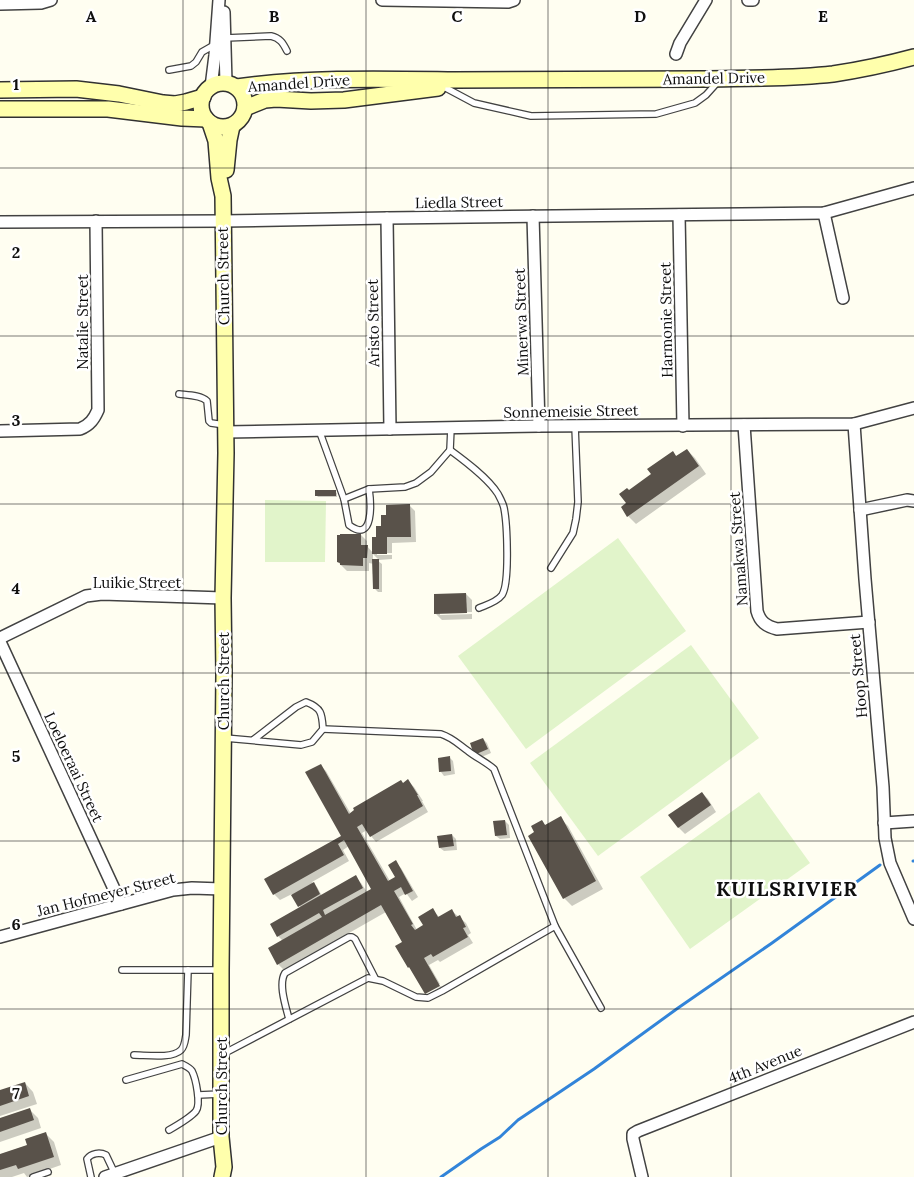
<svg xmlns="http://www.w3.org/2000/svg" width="914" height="1177" viewBox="0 0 914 1177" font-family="Lora,serif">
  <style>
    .pitch { fill: #e1f4ca }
    .shadow { fill: #0003; fill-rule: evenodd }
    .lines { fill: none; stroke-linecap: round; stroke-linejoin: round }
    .stream { stroke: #3284d9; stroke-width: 3 }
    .building { fill: #59524a }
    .lane-casing { stroke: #424242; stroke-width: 8 }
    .street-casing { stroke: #424242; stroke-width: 14 }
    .secondary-casing { stroke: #313131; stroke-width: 18 }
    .lane { stroke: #fff; stroke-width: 5.5 }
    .street { stroke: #fff; stroke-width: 11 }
    .secondary { stroke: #ffffac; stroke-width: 15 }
    .grid { fill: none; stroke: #0f0f0f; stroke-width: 1; stroke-opacity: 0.55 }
    .labels { text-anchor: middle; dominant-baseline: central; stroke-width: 5; stroke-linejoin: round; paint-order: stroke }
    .street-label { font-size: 15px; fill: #0f0f0f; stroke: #fff }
    .district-label { font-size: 20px; font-weight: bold; letter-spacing: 1px; fill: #0f0f0f; stroke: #fff }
    .grid-label { font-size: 16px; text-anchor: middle; font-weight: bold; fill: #0f0f0f; stroke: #fff; stroke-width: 5; stroke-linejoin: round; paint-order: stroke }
  </style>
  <rect width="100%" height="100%" fill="#fffef1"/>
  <g class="pitch">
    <path d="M265,500L326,501L325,562H265Z"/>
    <path d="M618,538L686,631L526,749L458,656Z"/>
    <path d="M691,645L759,738L598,856L530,763Z"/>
    <path d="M759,792L810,863L690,949L640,877Z"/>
  </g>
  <g class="shadow">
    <path d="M687,450L695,458L706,474L636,524L628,516L629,491L653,475L673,452L677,457Z"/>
    <path d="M335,492L337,493V497H318L316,495Z"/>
    <path d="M409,505L415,511L416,542L392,543V553H377V555H392V559L379,560L373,554V561H378L382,564V592H378L374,588V564L369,563V571H347L338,562L361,535L367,541V546L373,553L382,527Z"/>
    <path d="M466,594L472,600V612L440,613V615L472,614V619L442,620L436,614Z"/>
    <path d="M483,739L487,743L491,753L479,758L475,754Z"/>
    <path d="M449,757L453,761L455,774L444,776L441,772Z"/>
    <path d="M320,765L326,771L351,814L408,781L414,787L423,801H422L428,812L376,842L371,836L367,830L362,833L390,881L397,877L395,862L401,868L418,897L412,901L406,893L399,897L417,930L424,926L433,910L440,918L452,911L466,923L471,933L468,935L473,943L440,962L438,960L429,965L440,984L426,992L414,972L409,967L404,943L386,912L284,970L278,964L283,941L278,936L301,908L292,894L280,900L274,894L266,880L343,836ZM349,846L373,889L367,892L361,883L355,877L322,896L317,887L312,882L349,861L343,850Z"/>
    <path d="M702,793L708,799L716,812L685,834L679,828L670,815Z"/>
    <path d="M560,818L568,826L603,889L572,906L564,898L536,833L542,821L546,826Z"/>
    <path d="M505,821L509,825L510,838L500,839L496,836Z"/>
    <path d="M452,835L456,839L457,850L444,851L440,848Z"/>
    <path d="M441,986L445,992L432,1000L427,995Z"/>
    <path d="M25,1083L33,1092L37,1104L0,1116V1091Z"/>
    <path d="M30,1110L38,1118L41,1128L0,1142V1120Z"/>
    <path d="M46,1134L54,1142L61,1165L27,1177L24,1173L12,1177H0V1155L28,1146Z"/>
  </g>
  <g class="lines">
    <g class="stream">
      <path d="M913,861H914"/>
      <path d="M441,1177L481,1149L500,1137L518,1120L594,1069L678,1008L772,943L880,865"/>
    </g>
  </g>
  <g class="building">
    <path d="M687,449L699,466L627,517L621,507L626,503L619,494L627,488L629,490L651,474L647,469L673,451L676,456Z"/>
    <rect x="315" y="490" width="21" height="6"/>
    <path d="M410,504L411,537H387V554H372V537H376V526H381V515H386V505Z"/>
    <path d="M340,534H361V545H368L367,558H363V566L340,565V563L337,562V535H340Z"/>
    <path d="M372,559H379V589H373Z"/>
    <path d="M466,593L467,613L434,614V594Z"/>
    <path d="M483,738L488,749L474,755L470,743Z"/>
    <path d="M450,756L451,771L439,772L438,758Z"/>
    <path d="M321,764L349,814L354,810L353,808L401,780L403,783L408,779L418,795H417L423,806L370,837L362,824L357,827L388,881L395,877L388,865L396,860L413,891L405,895L401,887L394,891L413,924L411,925L415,930L423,925L418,917L433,908L438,917L452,909L456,917L460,915L466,927L463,928L468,937L433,957L431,954L424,958L440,986L425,994L409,967L408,968L395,946L402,942L381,905L277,965L268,948L322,917L319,913L277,937L270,924L356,875L363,888L323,910L325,915L371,889L344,840L338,844L344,855L273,895L264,879L341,836L305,772Z"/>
    <path d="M702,792L711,805L678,828L668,815Z"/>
    <path d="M561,816L596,881L563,899L528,836L534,832L531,826L542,820L545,825Z"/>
    <path d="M505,820L507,835L495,836L493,821Z"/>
    <path d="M452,834L454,846L439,848L437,836Z"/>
    <path d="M314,882L320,894L298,907L291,895Z"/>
    <path d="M25,1082L29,1096L0,1106V1090Z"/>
    <path d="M30,1108L34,1120L0,1132V1118Z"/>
    <path d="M46,1132L54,1157L18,1169L16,1165L0,1170V1154L27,1145L25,1139Z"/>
  </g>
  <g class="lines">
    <defs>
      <g id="lane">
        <path d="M225,38L271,36C280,38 283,43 287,51"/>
        <path d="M169,70L191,66L196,62L202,52L216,44"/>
        <path d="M444,87L474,103L531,116L656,114L695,103L706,95L715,85L717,80"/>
        <path d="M179,394C188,395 201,395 207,401L209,421L211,423L225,425"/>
        <path d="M319,430L344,499L349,525C374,544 371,503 369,489"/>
        <path d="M450,450C465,461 488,478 498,494C500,498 503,503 504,508C507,523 510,583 502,595C497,602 486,605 479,608"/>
        <path d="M344,499L369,489L405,487L416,483L431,472L450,450L451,428"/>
        <path d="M551,568L573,533L576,519L578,502L575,426"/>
        <path d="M323,729L441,734C453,738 458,744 468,751C477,758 486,762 494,769L555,926L601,1008"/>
        <path d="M225,738L301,745L312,742L323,729C322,714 322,708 306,702L296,707L253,740"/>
        <path d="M122,970H220"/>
        <path d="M289,1019C286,1007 278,984 285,973L349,937H352L355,939L375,978"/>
        <path d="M223,1054L368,978L383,981L416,997L428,998L442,991L555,926"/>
        <path d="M134,1055C146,1055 172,1059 181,1050C185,1046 185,1040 186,1035L188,970"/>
        <path d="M126,1080L182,1064C186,1066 190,1068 192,1071C196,1079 201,1104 196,1111C192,1116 176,1126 169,1130"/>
        <path d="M198,1095L221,1094"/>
        <path d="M33,1177L48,1172"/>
        <path d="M91,1177L87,1159C91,1153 100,1152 106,1155L115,1174"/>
      </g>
      <g id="street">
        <path d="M382,0L508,2L514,0"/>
        <path d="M748,0H753"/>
        <path d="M0,4L41,3L51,0"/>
        <path d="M224,12L226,83"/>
        <path d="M676,54L680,43L706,0"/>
        <path d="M211,87L215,55L219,0"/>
        <path d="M824,213L843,298"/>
        <path d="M679,215L683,426"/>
        <path d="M533,216L539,426"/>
        <path d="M387,218L390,429"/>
        <path d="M0,222L223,221L387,218L824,213L914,188"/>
        <path d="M854,424L865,579L883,787L885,838L890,863L914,919"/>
        <path d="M744,425L757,611C760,622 766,626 777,629L869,622"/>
        <path d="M0,431L80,429C90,425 94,419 98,410L96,221"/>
        <path d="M226,432L539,426L854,424L914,408"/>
        <path d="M860,510L907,500L914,501"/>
        <path d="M0,638L86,596L102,594L223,598"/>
        <path d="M0,642L121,904"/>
        <path d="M884,823L914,821"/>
        <path d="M0,937L173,890L192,888L222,889"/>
        <path d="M105,1177L221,1137"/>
        <path d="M642,1177L633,1139V1134L638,1131L914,1022"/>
      </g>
      <g id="secondary">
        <circle cx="223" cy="105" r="22"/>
        <path d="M237,87C310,77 381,79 455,80C537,80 619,80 701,79C744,78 789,79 833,74C860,70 888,64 914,57"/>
        <path d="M0,90L76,89L119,94L163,103L175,104L186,102L203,97"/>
        <path d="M245,108L265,100L276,99L311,101L344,100L438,88"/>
        <path d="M0,109H108L182,118L206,119"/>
        <path d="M210,123L216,141L219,178L223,196L226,453L223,598L224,674L221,970V1137L224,1167L222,1177"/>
        <path d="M226,170L229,140L232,126"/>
      </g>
    </defs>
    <use href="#lane" class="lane-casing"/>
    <use href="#street" class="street-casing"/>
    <use href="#secondary" class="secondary-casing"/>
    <use href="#lane" class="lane"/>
    <use href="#street" class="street"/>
    <use href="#secondary" class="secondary"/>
  </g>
  <path class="grid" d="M183,0V1177M366,0V1177M548,0V1177M731,0V1177M0,168H914M0,336H914M0,504H914M0,673H914M0,841H914M0,1009H914"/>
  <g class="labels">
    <g class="street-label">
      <text transform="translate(714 78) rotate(-1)">Amandel Drive</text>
      <text transform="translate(299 83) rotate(-4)">Amandel Drive</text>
      <text transform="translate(459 202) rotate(-1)">Liedla Street</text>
      <text transform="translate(223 276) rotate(-91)">Church Street</text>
      <text transform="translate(666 320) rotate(-91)">Harmonie Street</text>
      <text transform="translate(82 322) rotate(-90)">Natalie Street</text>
      <text transform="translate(521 322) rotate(-92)">Minerwa Street</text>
      <text transform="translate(373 323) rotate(-91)">Aristo Street</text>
      <text transform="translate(571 411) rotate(-1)">Sonnemeisie Street</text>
      <text transform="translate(738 549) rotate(-94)">Namakwa Street</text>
      <text x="137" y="582">Luikie Street</text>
      <text transform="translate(858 676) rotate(-95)">Hoop Street</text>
      <text transform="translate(223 681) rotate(-90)">Church Street</text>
      <text transform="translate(74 767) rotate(65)">Loeloeraai Street</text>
      <text transform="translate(106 894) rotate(-14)">Jan Hofmeyer Street</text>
      <text transform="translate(765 1064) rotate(-22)">4th Avenue</text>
      <text transform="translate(221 1086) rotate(-90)">Church Street</text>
    </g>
    <g class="district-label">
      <text x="787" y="888">KUILSRIVIER</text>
    </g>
  </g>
  <g class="grid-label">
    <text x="91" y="22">A</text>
    <text x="274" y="22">B</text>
    <text x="457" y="22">C</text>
    <text x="640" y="22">D</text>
    <text x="823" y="22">E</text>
    <text x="16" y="90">1</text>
    <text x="16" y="258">2</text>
    <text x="16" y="426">3</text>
    <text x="16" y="594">4</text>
    <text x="16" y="762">5</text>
    <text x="16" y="930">6</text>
    <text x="16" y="1099">7</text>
  </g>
</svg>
